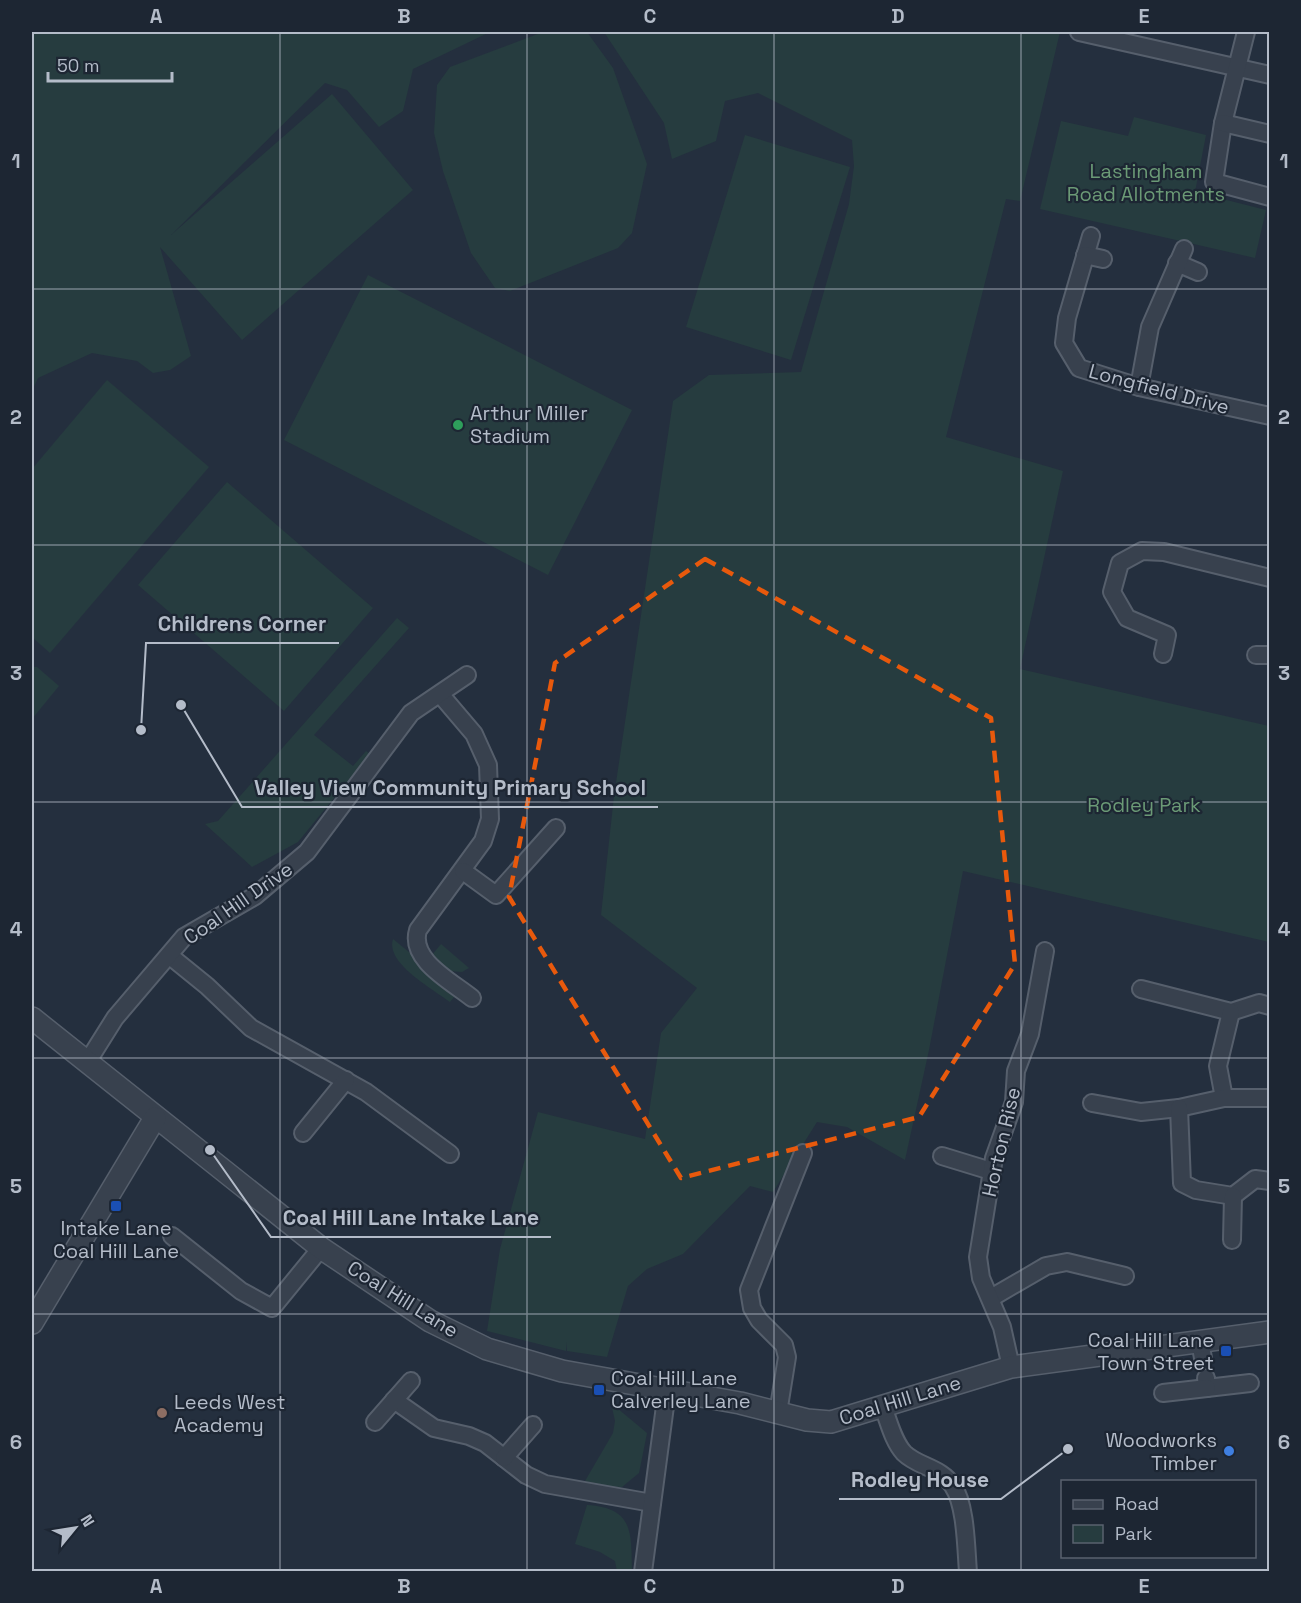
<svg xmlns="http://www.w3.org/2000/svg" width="1301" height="1603" viewBox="0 0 1301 1603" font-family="'Space Grotesk',sans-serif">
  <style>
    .green { fill: #263c3f }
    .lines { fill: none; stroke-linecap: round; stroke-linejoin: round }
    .minor-casing { stroke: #565f6c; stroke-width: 20 }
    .tertiary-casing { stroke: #565f6c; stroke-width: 24 }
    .minor { stroke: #38414e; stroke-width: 16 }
    .tertiary { stroke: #38414e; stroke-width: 21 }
    .marked { fill: none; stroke: #e8590c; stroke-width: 4.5; stroke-dasharray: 12 8; stroke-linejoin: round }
    .grid { fill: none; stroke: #b4bcc9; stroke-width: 1.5; stroke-opacity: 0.55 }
    .leisure-dot { fill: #2e9e5b; stroke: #1d2633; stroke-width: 2 }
    .transit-dot { fill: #1a4fb4; stroke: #1d2633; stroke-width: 2 }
    .education-dot { fill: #8d6e63; stroke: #1d2633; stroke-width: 2 }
    .shop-dot { fill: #3f7fe0; stroke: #1d2633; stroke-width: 2 }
    .labels { text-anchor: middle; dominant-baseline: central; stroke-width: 4.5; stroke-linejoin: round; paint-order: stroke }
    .park-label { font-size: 20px; fill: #6b9a76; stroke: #1d2633 }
    .street-label { font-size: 20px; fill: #b4bcc9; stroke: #1d2633 }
    .poi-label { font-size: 20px; fill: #b4bcc9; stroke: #1d2633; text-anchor: start }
    .leader { fill: none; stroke: #b4bcc9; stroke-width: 2 }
    .callout-dot { fill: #b4bcc9; stroke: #1d2633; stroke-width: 2 }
    .callout-label { font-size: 21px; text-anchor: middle; font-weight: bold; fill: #b4bcc9; stroke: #1d2633; stroke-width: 4.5; stroke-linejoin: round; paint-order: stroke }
    .neatline { fill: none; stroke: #b4bcc9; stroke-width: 2 }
    .grid-label { font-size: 20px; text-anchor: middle; font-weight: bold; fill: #b4bcc9 }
  </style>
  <rect width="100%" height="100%" fill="#242f3e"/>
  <g class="green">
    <path d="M32,32H490L413,69L403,111L379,127L347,90L325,83L171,235L332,94L413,190L242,340L160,247L191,356L170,370L153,373L137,361L92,353L38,378L32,391Z"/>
    <path d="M543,32H587L613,68L647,164L632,233L618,248L510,291L495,288L471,253L443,171L434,133L437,85L450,67Z"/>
    <path d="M604,32H1060L1020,201L1006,199L946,437L1063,471L1020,669L1269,726V942L963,871L929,1050L905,1160L847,1127L817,1122L773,1192L750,1186L683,1254L647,1269L628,1286L607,1357L567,1351V1342L566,1351L487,1331L500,1249L538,1112L645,1139L661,1033L697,988L601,915L614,796L673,401L709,375L801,372L849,204L854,166L852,140L758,93L725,101L716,141L672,159L664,123Z"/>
    <path d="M1134,117L1206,135L1195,192L1266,210L1255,258L1040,209L1061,121L1128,136Z"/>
    <path d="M745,135L850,167L791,360L686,327Z"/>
    <path d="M368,275L632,410L548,575L284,440Z"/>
    <path d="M107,380L209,467L50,653L32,637V469Z"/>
    <path d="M227,482L373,608L284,711L138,585Z"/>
    <path d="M397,618L409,628L314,735L353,766L366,751L370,754L298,842L252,867L205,824L218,821Z"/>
    <path d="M32,667H37L59,686L32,719Z"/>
    <path d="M393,939L458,992L450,1002C433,989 385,963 393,939Z"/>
    <path d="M441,944L469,968L462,972L449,971L432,955Z"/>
    <path d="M611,1403L647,1433L639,1473L622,1487L592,1486L585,1481L613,1433L615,1421Z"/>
    <path d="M587,1505C634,1508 631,1532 632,1571H617L615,1561L600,1552L575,1544Z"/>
  </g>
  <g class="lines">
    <defs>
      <g id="minor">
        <path d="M1079,32L1270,75"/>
        <path d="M1246,32L1223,123L1214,182L1270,197"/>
        <path d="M1223,123L1270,134"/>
        <path d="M1091,236L1067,318L1064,343L1079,368L1139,387L1270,416"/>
        <path d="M1085,255L1103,259"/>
        <path d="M1177,263L1198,272"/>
        <path d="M1139,387L1150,327L1184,249"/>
        <path d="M1163,654L1167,635L1127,618L1112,592L1120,563L1142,551L1164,552L1270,578"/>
        <path d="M1256,655H1270"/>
        <path d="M440,694L474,734L488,765L490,819L483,841L418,930C409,960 451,981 472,998"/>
        <path d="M463,871L496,895L556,828"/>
        <path d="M170,956L207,986L251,1028L366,1092L450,1154"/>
        <path d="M1141,989L1231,1012L1259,1003L1270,1006"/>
        <path d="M88,1061L115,1018L184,937L255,896L307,852L411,713L467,675"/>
        <path d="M1224,1098L1218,1066L1231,1012"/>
        <path d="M1092,1103L1141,1112L1179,1108L1224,1098H1270"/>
        <path d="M1179,1108L1182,1183L1196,1190L1233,1196L1255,1179L1270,1181"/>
        <path d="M303,1133L346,1080"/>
        <path d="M942,1156L991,1171"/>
        <path d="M172,1236L241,1291L272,1308L321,1248"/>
        <path d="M1232,1240L1233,1196"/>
        <path d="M991,1298L1046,1266L1067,1262L1125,1276"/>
        <path d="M1200,1342L1203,1358"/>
        <path d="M1011,1367L1002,1327L981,1278L978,1257L994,1158L1014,1102L1016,1071L1030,1034L1045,951"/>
        <path d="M1206,1378L1207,1388L1250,1383"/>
        <path d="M1163,1393L1207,1388"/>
        <path d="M394,1400L434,1428L469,1436L485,1443L526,1475L545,1484L652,1503"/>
        <path d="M883,1407C889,1422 893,1441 904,1453C918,1467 941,1467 953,1486C966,1505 966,1548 968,1572"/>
        <path d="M778,1413L787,1357L784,1345L759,1320L752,1308L749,1290L803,1153"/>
        <path d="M375,1422L411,1381"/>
        <path d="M504,1458L533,1425"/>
        <path d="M643,1572L667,1391"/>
      </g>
      <g id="tertiary">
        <path d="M32,1018L321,1248L430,1321L487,1349L562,1371L740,1403L807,1420L831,1422L1011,1367L1270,1332"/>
        <path d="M32,1323L155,1118"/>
      </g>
    </defs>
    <use href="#minor" class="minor-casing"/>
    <use href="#tertiary" class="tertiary-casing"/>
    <use href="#minor" class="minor"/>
    <use href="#tertiary" class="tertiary"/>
  </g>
  <path class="marked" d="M705,559L991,718L1015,964L919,1117L681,1178L509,897L555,663Z"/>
  <path class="grid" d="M280,32V1572M527,32V1572M774,32V1572M1021,32V1572M32,289H1270M32,545H1270M32,802H1270M32,1058H1270M32,1314H1270"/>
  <circle class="leisure-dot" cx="458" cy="425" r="6"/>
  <g class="transit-dot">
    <rect x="110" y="1200" width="12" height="12" rx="3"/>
    <rect x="1220" y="1345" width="12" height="12" rx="3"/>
    <rect x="593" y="1384" width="12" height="12" rx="3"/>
  </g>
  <circle class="education-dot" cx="162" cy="1413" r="6"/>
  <circle class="shop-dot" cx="1229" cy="1451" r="6"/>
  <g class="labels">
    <g class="park-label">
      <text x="1146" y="171">Lastingham<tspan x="1146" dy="23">Road Allotments</tspan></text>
      <text x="1144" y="805">Rodley Park</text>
    </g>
    <g class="street-label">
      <text transform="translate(1159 389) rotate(15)">Longfield Drive</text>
      <text transform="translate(238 903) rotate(-35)">Coal Hill Drive</text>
      <text transform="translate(1001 1142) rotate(-77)">Horton Rise</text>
      <text transform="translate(403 1299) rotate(32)">Coal Hill Lane</text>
      <text transform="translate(900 1400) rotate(-17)">Coal Hill Lane</text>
    </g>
    <g class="poi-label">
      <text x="470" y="413">Arthur Miller<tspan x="470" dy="23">Stadium</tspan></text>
      <text x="116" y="1228" text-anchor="middle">Intake Lane<tspan x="116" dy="23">Coal Hill Lane</tspan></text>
      <text x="1214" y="1340" text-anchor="end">Coal Hill Lane<tspan x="1214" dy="23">Town Street</tspan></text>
      <text x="611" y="1378">Coal Hill Lane<tspan x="611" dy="23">Calverley Lane</tspan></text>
      <text x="174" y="1402">Leeds West<tspan x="174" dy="23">Academy</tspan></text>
      <text x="1217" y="1440" text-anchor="end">Woodworks<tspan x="1217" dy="23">Timber</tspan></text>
    </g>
  </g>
  <path class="leader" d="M141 730L146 643H339M181 705L242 807H658M210 1150L271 1237H551M1068 1449L1001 1499H839"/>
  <g class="callout-dot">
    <circle cx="141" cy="730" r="6"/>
    <circle cx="181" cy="705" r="6"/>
    <circle cx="210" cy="1150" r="6"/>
    <circle cx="1068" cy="1449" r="6"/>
  </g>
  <g class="callout-label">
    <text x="242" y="631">Childrens Corner</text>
    <text x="450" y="795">Valley View Community Primary School</text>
    <text x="411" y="1225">Coal Hill Lane Intake Lane</text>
    <text x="920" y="1487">Rodley House</text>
  </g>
  <rect width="1301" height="1603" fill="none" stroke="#1d2633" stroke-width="66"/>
  <rect x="1061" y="1480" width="195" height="78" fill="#1d2633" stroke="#59626f" stroke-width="1.5"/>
  <rect x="1073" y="1500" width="30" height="9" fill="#38414e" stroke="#59626f" stroke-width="1.5"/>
  <text x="1115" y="1510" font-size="18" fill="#b4bcc9">Road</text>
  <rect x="1073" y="1525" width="30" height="18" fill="#263c3f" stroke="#59626f" stroke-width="1.5"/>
  <text x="1115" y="1540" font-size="18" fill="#b4bcc9">Park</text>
  <g transform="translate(75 1528) rotate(60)" stroke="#1d2633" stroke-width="4.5" paint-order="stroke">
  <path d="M0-4.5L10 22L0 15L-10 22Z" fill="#b4bcc9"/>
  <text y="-9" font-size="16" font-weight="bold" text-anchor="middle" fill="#b4bcc9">N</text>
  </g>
  <path d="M48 72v9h124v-9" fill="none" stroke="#b4bcc9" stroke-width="3"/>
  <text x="57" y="72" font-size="18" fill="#b4bcc9" stroke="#1d2633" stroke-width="4.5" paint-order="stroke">50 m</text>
  <rect x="33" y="33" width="1235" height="1537" class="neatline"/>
  <g class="grid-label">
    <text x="156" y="23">A</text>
    <text x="404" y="23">B</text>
    <text x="650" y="23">C</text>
    <text x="898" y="23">D</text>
    <text x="1144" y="23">E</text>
    <text x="16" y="168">1</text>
    <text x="1284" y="168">1</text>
    <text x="16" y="424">2</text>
    <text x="1284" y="424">2</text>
    <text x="16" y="680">3</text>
    <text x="1284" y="680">3</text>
    <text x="16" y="936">4</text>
    <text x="1284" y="936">4</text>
    <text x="16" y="1193">5</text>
    <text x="1284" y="1193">5</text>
    <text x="16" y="1449">6</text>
    <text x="1284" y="1449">6</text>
    <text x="156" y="1593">A</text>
    <text x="404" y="1593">B</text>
    <text x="650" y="1593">C</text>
    <text x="898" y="1593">D</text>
    <text x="1144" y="1593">E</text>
  </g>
</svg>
